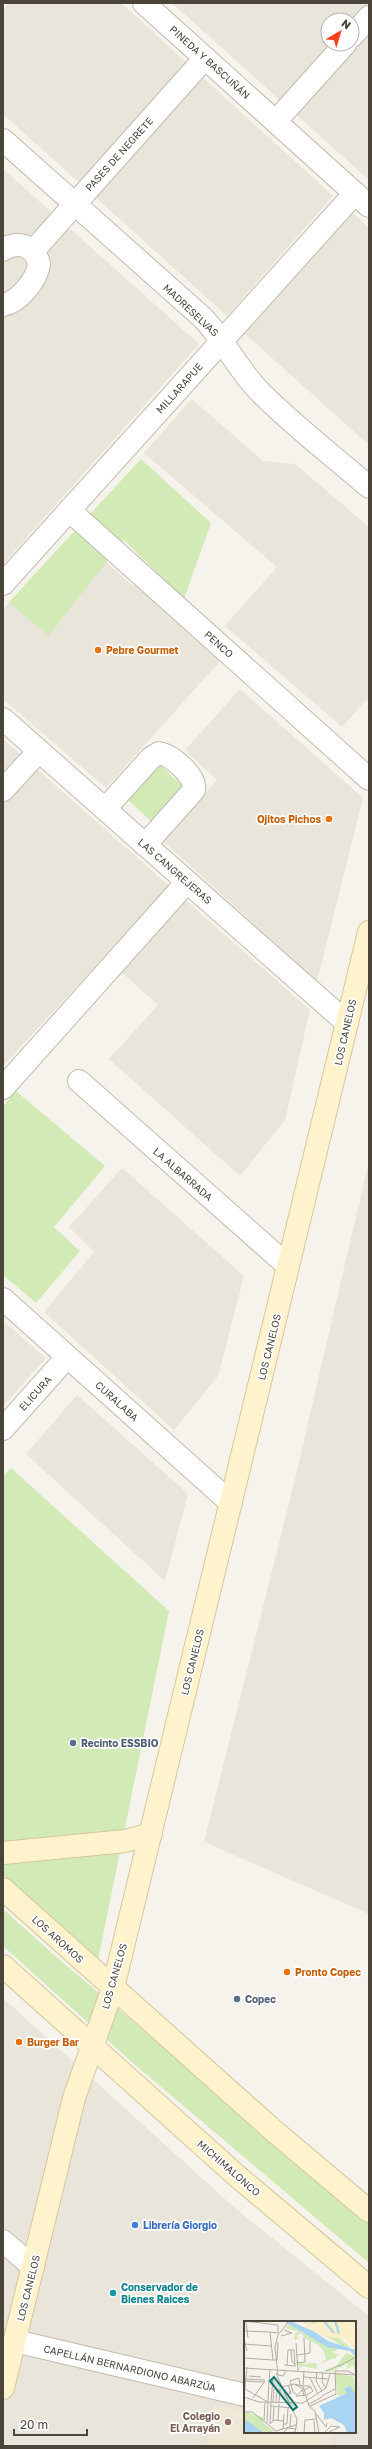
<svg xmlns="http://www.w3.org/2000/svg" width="372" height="2449" viewBox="0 0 372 2449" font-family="'Golos Text',sans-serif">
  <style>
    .residential { fill: #eae5da; fill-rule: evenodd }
    .education { fill: #efe8d6 }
    .green { fill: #d2eab5 }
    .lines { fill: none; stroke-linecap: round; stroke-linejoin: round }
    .street-casing { stroke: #c2bbae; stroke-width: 24 }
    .secondary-casing { stroke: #d6c79b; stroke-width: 24 }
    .street { stroke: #fff; stroke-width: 22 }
    .secondary { stroke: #fff3cd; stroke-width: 22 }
    .food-dot { fill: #e8710a; stroke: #fff; stroke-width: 1.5 }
    .service-dot { fill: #5c6f8a; stroke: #fff; stroke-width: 1.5 }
    .shop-dot { fill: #3f7fe0; stroke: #fff; stroke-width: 1.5 }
    .culture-dot { fill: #0f9aa8; stroke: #fff; stroke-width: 1.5 }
    .education-dot { fill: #8d6e63; stroke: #fff; stroke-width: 1.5 }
    .labels { text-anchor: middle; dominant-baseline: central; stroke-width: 3.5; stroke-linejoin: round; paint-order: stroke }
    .street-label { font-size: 10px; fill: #4b4439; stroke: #fff }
    .food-label { font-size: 10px; font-weight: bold; fill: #c56008; stroke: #fff; text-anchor: start }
    .service-label { font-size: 10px; font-weight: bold; fill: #4e5e75; stroke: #fff; text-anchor: start }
    .shop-label { font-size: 10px; font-weight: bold; fill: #366cbe; stroke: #fff; text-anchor: start }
    .culture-label { font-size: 10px; font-weight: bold; fill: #0d838f; stroke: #fff; text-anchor: start }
    .education-label { font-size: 10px; font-weight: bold; fill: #785e54; stroke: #fff; text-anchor: end }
    .inset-river { fill: none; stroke: #a9d4f2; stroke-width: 2 }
    .inset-road { fill: none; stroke: #b2ada4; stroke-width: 1 }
    .view { fill: #0f766e; fill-opacity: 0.15; stroke: #0f766e; stroke-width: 2 }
    .inset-edge { fill: none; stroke: #4b4439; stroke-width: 2 }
  </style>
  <rect width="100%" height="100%" fill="#f6f3ec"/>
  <g class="residential">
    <path d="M9,3H121L333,196L227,316L3,114V10Z"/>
    <path d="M172,3H369V180ZM328,20H352V44H328Z"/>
    <path d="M3,169L199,344L3,564Z"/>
    <path d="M352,212L369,228V445L244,333Z"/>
    <path d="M192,399L263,461L295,464L369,527V701L366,700L342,727L225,626L277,567L144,453Z"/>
    <path d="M101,558L133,586L137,580L221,660L106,788L3,699V609L12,600Z"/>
    <path d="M240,689L363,798L317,981L163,841L217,780L185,750Z"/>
    <path d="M3,739L169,886L3,1066Z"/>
    <path d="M183,898L310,1010L285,1120L240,1176L109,1059L158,1005L119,970Z"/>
    <path d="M369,1161V1914L204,1842L294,1483Z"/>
    <path d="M122,1168L244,1276L218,1376L174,1430L44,1312L94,1252L69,1227Z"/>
    <path d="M3,1321L46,1358L3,1406Z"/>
    <path d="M77,1395L188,1494L165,1581L26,1454Z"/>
    <path d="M3,1998L235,2208L369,2316V2446H3ZM245,2322H355V2432H245Z"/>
  </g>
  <path class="education" d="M215,2406L245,2411V2432H333L329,2446H206Z"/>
  <g class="green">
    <path d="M141,459L211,523L184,599L124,540L48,636L9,602Z"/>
    <path d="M159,764L187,790L155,825L127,799Z"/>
    <path d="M16,1091L105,1166L54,1227L80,1251L36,1303L3,1275V1106Z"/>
    <path d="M11,1468L169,1611L97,1965L3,1875V1476Z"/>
    <path d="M3,1909L54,1955L369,2221V2263L134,2064L3,1946Z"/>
  </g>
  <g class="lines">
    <defs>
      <g id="street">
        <path d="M144,3L369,206"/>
        <path d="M352,36L369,17"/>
        <path d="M276,121L345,44"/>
        <path d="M3,140L203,318C225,341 238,370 261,393C294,426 333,456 369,487"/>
        <path d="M3,250C18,239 36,247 39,264C37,280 19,302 3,305"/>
        <path d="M34,250L205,58"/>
        <path d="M69,510L369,779"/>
        <path d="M3,584L355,193"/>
        <path d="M3,719L347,1023"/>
        <path d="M3,790L39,751"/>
        <path d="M105,809L151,758L159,753C172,755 197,777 194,790L145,845"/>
        <path d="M79,1081L288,1266"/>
        <path d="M3,1088L187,882"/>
        <path d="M3,1299L231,1503"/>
        <path d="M3,1429L67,1357"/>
        <path d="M3,2241L33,2267"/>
        <path d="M15,2341L245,2395"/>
      </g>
      <g id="secondary">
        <path d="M3,1853L125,1841L151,1834"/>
        <path d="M3,1889L274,2131L369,2211"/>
        <path d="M3,1966L237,2176L369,2287"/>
        <path d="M3,2388L74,2098L113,1988L369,932"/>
      </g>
    </defs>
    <use href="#street" class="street-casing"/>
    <use href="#secondary" class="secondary-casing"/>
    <use href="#street" class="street"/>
    <use href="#secondary" class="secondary"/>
  </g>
  <g class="food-dot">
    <circle cx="98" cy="650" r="4"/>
    <circle cx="329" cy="819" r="4"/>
    <circle cx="287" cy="1972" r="4"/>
    <circle cx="19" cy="2042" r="4"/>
  </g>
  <g class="service-dot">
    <circle cx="73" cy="1743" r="4"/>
    <circle cx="237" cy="1999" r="4"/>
  </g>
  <circle class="shop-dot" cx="135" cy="2225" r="4"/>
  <circle class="culture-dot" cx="113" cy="2293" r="4"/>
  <circle class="education-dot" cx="228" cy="2422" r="4"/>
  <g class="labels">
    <g class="street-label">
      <text transform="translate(210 62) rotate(42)">PINEDA Y BASCUÑÁN</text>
      <text transform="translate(119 154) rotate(-48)">PASES DE NEGRETE</text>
      <text transform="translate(191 310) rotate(43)">MADRESELVAS</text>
      <text transform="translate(179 388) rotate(-48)">MILLARAPUE</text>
      <text transform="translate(219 644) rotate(42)">PENCO</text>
      <text transform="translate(175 871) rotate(41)">LAS CANGREJERAS</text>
      <text transform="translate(345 1032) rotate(-77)">LOS CANELOS</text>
      <text transform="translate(183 1174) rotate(41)">LA ALBARRADA</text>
      <text transform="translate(269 1347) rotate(-76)">LOS CANELOS</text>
      <text transform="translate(35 1393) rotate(-48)">ELICURA</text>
      <text transform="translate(117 1401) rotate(42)">CURALABA</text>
      <text transform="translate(192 1662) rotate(-76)">LOS CANELOS</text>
      <text transform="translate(58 1939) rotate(42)">LOS AROMOS</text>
      <text transform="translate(114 1976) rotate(-74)">LOS CANELOS</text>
      <text transform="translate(229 2168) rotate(41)">MICHIMALONCO</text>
      <text transform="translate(28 2288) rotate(-76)">LOS CANELOS</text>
      <text transform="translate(130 2368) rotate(13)">CAPELLÁN BERNARDIONO ABARZÚA</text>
    </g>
    <g class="food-label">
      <text x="106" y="650">Pebre Gourmet</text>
      <text x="321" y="819" text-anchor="end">Ojitos Pichos</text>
      <text x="295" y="1972">Pronto Copec</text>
      <text x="27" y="2042">Burger Bar</text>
    </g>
    <g class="service-label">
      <text x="81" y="1743">Recinto ESSBIO</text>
      <text x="245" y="1999">Copec</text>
    </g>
    <g class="shop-label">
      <text x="143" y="2225">Librería Giorgio</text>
    </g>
    <g class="culture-label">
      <text x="121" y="2287">Conservador de<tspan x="121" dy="12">Bienes Raices</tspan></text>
    </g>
    <g class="education-label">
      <text x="220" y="2416">Colegio<tspan x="220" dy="12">El Arrayán</tspan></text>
    </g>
  </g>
  <g transform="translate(244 2321)">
    <rect width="112" height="112" fill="#f6f3ec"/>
    <path d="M58,0H109L95,17L106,26L92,24H97L83,16L79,17L82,16ZM45,2L59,12L79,20V24L92,26L93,30H89V32L97,34L92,35V38L90,37L74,44L82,38L80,30L73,23L60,17L58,12L53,14L54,17L51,20L50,13L55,11L41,7ZM102,32L111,35L112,37V53L109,44L102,49L104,42L87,51L79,50L92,45ZM52,39L59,43L72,42L73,48L59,45L55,48L56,44L52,43ZM91,52L110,56L112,74L102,66L103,72L94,75ZM0,91L19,96V102L30,110L28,112L17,110L18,112H0Z" fill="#d2eab5"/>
    <path d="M46,0H53L54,4L62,6L63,4L56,0L64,4L61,0L72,3L73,0H90L94,8L96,7L92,0H112V29L102,18L77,15L71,11L55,6Z" fill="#f9efc9"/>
    <path d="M40,0H46L71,11L84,20L112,29V36L106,30L83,26ZM106,65L112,74V112H103L100,104L87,97L80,99V92L75,85L103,72L100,68ZM0,98L16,109L20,112H0Z" fill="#a9d4f2"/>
    <path class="inset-river" d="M80,0L90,12M91,0L95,13"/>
    <path class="inset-road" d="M0,0L34,4V12M2,1L4,17M0,10L26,11M34,12L26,11L29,39H33L34,21M37,15L48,12L40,9M0,18L3,30M52,22L54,50M0,23L27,25M47,29L48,40L51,44M53,34L66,32V20M0,37L29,39M53,42L61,41L60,17M40,44L52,45M43,44L44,29H50L51,44M95,45L112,36M0,47L112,54M42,50L39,55L34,54L31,26L34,14L45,0M60,50L59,65L65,85L71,90L75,112M82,50L96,44M73,51L72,60L78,70M79,51L78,61L82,67M32,52L46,84M5,55L17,56M60,56L84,58M66,57L74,73M0,58L21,59M0,60L20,61M25,61L26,49M50,63L58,67L60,75M44,64L47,72L45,73L46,70M56,64L55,57L46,60L49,71L54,75L63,74L69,70L66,65H60M38,66L50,63L59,65M1,68L24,81M92,73L91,50H103L110,53M78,75L91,68M0,76L15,81L59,82L82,67L86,53M0,76L3,46M52,76L57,70L67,66M9,77L21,60M24,81L25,61M27,81L29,58M29,81L30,68M32,81L33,68M35,81L36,68M65,83L78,76M27,85L48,87M66,85L92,73M0,91H8L32,110M72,93L82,106L83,102M34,99L35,83M20,100L21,81M29,100L30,86M70,100L71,112M23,102L24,82M26,103L27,82M26,103L30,99L40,100M39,103H43L44,87M46,106L47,93M39,108L40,93M32,110L52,104M39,112L44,107L52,108M44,112L51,111L52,107L53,98L46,84M60,112L61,99L72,98M80,112L87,105L95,106M83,112L96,106"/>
    <path class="view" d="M30,56L53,86L49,89L26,60Z"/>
    <rect width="112" height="112" class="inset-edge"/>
  </g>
  <rect width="372" height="2449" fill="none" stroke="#4b4439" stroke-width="8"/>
  <g transform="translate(340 32) rotate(38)"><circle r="19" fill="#ffffff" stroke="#b7b4b0"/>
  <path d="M0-3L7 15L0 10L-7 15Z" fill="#fc3f1d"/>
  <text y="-6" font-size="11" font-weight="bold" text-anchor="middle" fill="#4b4439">N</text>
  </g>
  <path d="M14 2429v6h73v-6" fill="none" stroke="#4b4439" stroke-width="2"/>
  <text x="20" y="2429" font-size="12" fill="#4b4439" stroke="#ffffff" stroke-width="3" paint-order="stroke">20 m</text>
</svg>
